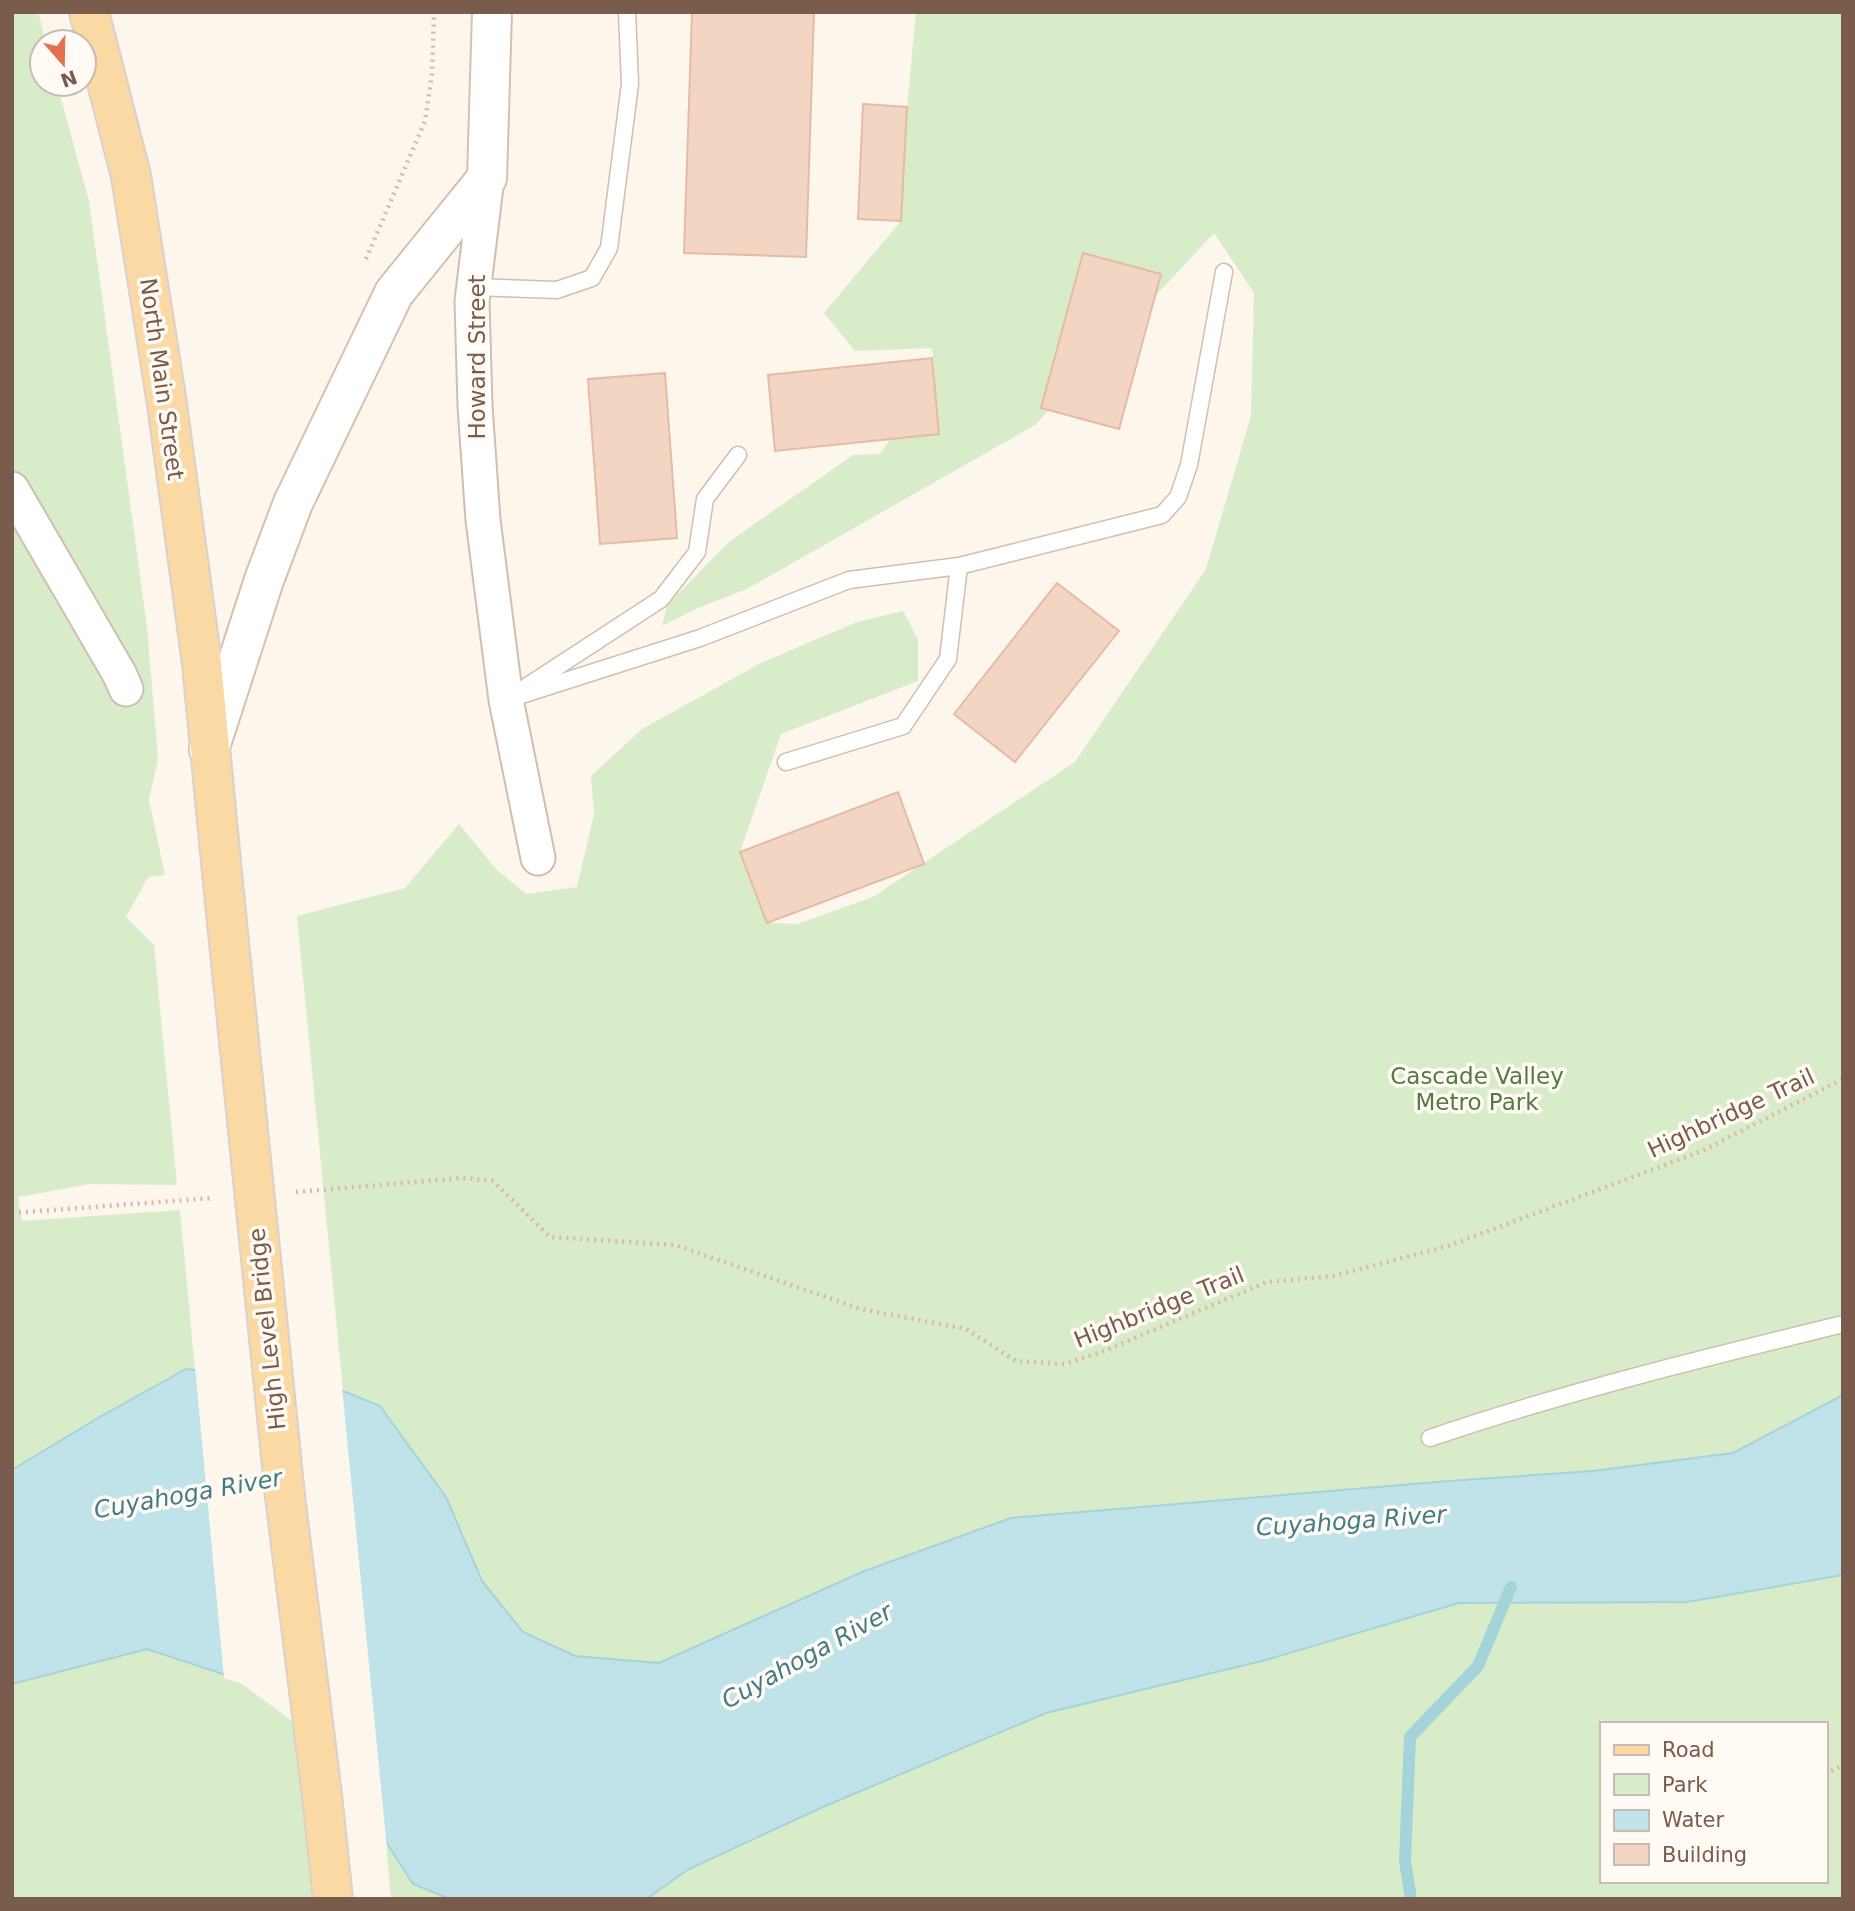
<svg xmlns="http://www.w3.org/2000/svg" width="1855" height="1911" viewBox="0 0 1855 1911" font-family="'DejaVu Sans',sans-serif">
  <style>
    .green { fill: #d8ecc9; fill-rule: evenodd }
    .water { fill: #bfe3e8; stroke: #a5d3da; stroke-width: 2 }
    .pier { fill: #fdf6ec }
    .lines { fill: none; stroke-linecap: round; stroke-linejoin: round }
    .stream { stroke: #a5d3da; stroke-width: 12 }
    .building { fill: #f3d5c3; stroke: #e6bba3; stroke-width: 2 }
    .lane-casing { stroke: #d1beb0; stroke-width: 19 }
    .street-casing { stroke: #d1beb0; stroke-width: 37 }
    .secondary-casing { stroke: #d6c0b0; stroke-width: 42 }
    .primary-casing { stroke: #dad1cd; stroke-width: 42 }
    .path { stroke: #d9b8a5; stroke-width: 4.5; stroke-dasharray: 2 5; stroke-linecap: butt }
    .lane { stroke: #fff; stroke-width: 16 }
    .street { stroke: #fff; stroke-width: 33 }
    .secondary { stroke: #fff; stroke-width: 38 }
    .primary { stroke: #fbd9a5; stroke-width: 38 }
    .primary-bridge-casing { stroke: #dad1cd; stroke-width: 42; stroke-linecap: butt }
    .primary-bridge { stroke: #fbd9a5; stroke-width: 38 }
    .labels { text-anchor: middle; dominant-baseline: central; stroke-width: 7; stroke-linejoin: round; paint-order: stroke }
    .street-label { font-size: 23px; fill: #7a5c4d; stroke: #fffaf3 }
    .park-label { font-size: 23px; fill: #537a41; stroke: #fffaf3 }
    .water-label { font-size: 24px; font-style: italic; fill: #437c86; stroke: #fffaf3 }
  </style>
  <rect width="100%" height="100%" fill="#fdf6ec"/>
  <g class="green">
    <path d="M12,12H38L46,42H42V84H57L89,201L147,627L158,759L149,800L165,875L148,877L126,917L154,945L177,1185L90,1184L18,1197L22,1221L180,1210L195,1370L186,1369L54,1445L87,1664L147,1649L244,1681L317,1735L332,1899H12Z"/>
    <path d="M916,12H1843V1420L1784,1426L1733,1453L1593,1471L1449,1481L1011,1518L862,1572L659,1663L575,1656L523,1632L482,1581L446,1497L343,1391L297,916L405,888L459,824L496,869L526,894L577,887L594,814L591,776L642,729L761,663L857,622L903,611L918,639V681L781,734L740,852L767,923L797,924L873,897L1075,762L1206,569L1251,416L1254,293L1214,233L1035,425L747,589L698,608L662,626L667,605L730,541L853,455L880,454L935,376L932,348L855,351L824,313L901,221L907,107Z"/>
    <path d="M1843,1575V1899H646L689,1869L825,1806L1046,1713L1266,1660L1459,1603L1687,1602ZM1601,1724H1825V1881H1601Z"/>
    <path d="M386,1842L413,1884L450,1899H391Z"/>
  </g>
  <path class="water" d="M186,1369L195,1370L304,1375L380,1406L446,1497L482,1581L523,1632L575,1656L659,1663L862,1572L1011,1518L1449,1481L1593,1471L1733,1453L1843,1395V1575L1687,1602L1459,1603L1266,1660L1046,1713L825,1806L689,1869L646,1899H450L413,1884L317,1735L244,1681L147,1649L12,1684V1470L98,1418Z"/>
  <path class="pier" d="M195,1367L305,1371L342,1387L387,1849L314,1737L242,1684L224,1678Z"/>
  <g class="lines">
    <path class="stream" d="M1411,1899L1405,1861L1410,1737L1478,1666L1511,1587"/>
  </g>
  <g class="building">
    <path d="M692,12H814L806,257L684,253Z"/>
    <path d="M863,104L907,107L901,221L858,219Z"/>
    <path d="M1083,253L1161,274L1119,429L1041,408Z"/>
    <path d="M932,358L939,434L775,451L768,375Z"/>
    <path d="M665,373L677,538L600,544L588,379Z"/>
    <path d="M1057,583L1119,631L1015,762L954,714Z"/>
    <path d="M898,792L924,864L767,923L740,852Z"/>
  </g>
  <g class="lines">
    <defs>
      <g id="lane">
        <path d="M474,287L557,290L592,278L609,248L630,84L627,12"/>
        <path d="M523,689L661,599L697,552L705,499L738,455"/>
        <path d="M506,700L700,638L849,580L959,566L1162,515L1178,497L1189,465L1224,272"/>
        <path d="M786,762L903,726L948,659L959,566"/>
        <path d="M1430,1438C1565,1392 1704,1358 1843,1324"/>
      </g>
      <g id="street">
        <path d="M487,178L472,301L475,406L483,520L506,700L538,858"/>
        <path d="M12,489L120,675L126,689"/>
      </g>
      <path id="secondary" d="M209,750L264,580L293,503L394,293L487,178L492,12"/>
      <path id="primary" d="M89,12L131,176L167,404L202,664L223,883"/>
    </defs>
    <use href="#lane" class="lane-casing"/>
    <use href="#street" class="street-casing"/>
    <use href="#secondary" class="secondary-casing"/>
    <use href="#primary" class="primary-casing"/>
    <g class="path">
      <path d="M366,259L425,121L432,74L434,12"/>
      <path d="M296,1192L462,1178L493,1181L550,1237L675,1245L861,1309L966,1329L1016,1361L1065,1364L1104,1351L1267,1282L1334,1276L1451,1245L1702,1151L1843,1079"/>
      <path d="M12,1213L214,1198"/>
      <path d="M1825,1774L1843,1765"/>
    </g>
    <use href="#lane" class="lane"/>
    <use href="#street" class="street"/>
    <use href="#secondary" class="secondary"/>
    <use href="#primary" class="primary"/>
    <defs>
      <path id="primary-bridge" d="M223,883L285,1496L322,1795L333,1899"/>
    </defs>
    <use href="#primary-bridge" class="primary-bridge-casing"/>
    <use href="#primary-bridge" class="primary-bridge"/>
  </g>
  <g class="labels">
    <g class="street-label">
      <text transform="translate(477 357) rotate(-90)">Howard Street</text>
      <text transform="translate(162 379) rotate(82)">North Main Street</text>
      <text transform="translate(1731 1113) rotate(-25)">Highbridge Trail</text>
      <text transform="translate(1159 1307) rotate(-22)">Highbridge Trail</text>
      <text transform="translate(267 1329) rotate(-96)">High Level Bridge</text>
    </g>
    <g class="park-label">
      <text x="1477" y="1076">Cascade Valley<tspan x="1477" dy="26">Metro Park</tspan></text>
    </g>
    <g class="water-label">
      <text transform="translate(188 1494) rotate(-10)">Cuyahoga River</text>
      <text transform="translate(1351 1521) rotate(-4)">Cuyahoga River</text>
      <text transform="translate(807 1656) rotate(-29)">Cuyahoga River</text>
    </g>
  </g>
  <rect width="1855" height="1911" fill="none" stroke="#7a5c4d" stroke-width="28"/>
  <rect x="1600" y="1722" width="228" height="161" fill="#fffaf3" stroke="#cabbb1" stroke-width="2"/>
  <rect x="1614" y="1745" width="35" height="10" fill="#fbd9a5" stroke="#cabbb1" stroke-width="2"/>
  <text x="1662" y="1757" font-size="21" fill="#7a5c4d">Road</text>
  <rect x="1614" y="1774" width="35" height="21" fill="#d8ecc9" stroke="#cabbb1" stroke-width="2"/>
  <text x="1662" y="1792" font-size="21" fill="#7a5c4d">Park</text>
  <rect x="1614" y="1810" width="35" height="21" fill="#bfe3e8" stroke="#cabbb1" stroke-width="2"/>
  <text x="1662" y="1827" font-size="21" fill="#7a5c4d">Water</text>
  <rect x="1614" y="1844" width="35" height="21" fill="#f3d5c3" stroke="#cabbb1" stroke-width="2"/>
  <text x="1662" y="1862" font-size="21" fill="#7a5c4d">Building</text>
  <g transform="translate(63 63) rotate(160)"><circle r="33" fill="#fffaf3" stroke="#cabbb1" stroke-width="2"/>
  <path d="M0-5L12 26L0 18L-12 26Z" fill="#e76f51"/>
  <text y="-10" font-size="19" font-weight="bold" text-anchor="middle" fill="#7a5c4d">N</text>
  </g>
</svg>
